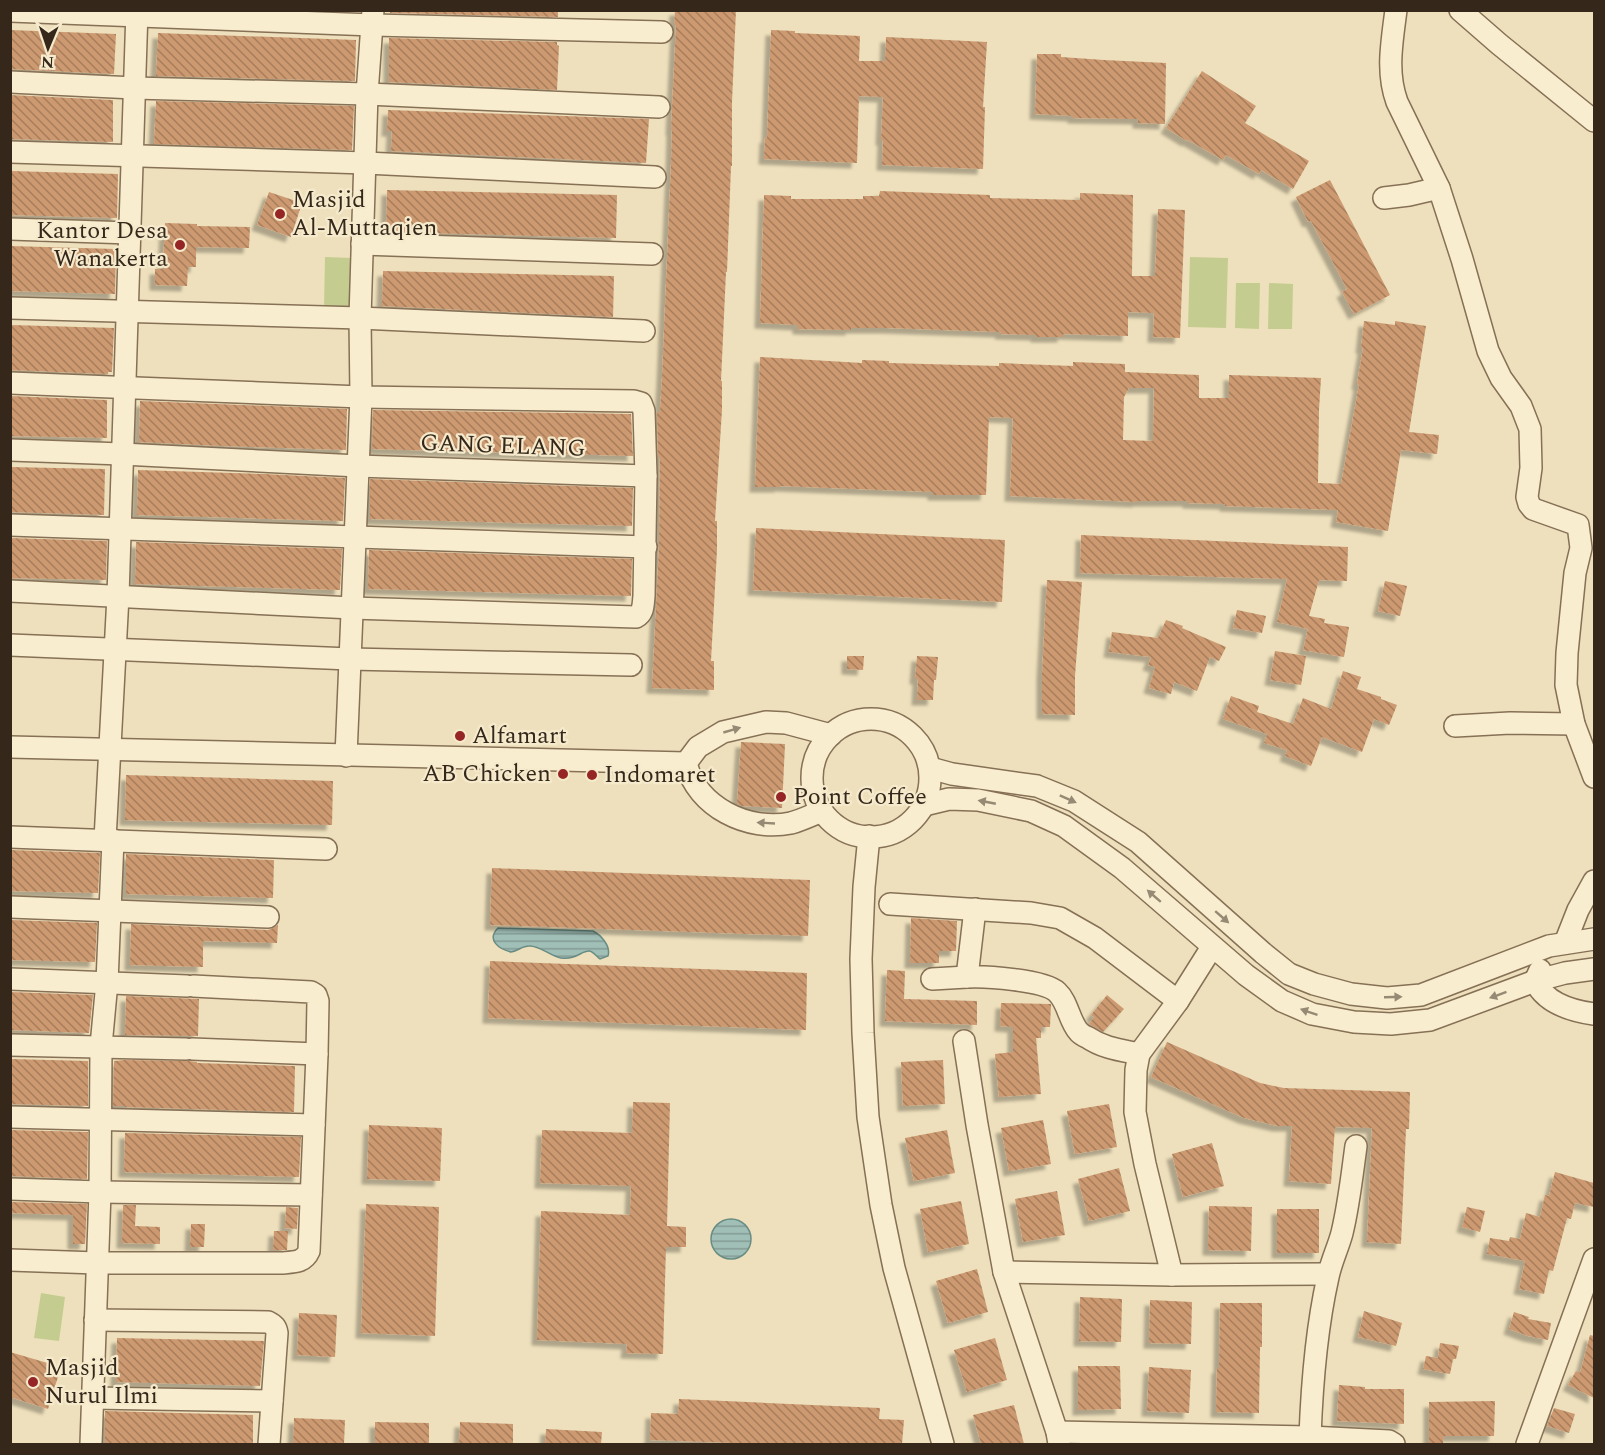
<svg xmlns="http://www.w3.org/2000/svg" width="1605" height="1455" viewBox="0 0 1605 1455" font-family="Spectral,serif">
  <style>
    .green { fill: #c4cc90 }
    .water { fill: url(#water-rules); stroke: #688c84; stroke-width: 1.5 }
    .building { fill: url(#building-back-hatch); fill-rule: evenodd; filter: url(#shadow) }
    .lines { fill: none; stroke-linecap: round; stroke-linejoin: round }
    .minor-casing { stroke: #867056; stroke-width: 24 }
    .minor { stroke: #f9edcf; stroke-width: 21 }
    .oneway { fill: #978a75 }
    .poi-dot { fill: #952625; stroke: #f6eacc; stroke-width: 2 }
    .labels { text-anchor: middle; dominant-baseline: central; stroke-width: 4.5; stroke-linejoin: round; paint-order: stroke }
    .poi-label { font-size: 24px; fill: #35281b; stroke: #f6eacc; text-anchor: start }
    .street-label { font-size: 24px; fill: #35281b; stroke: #f6eacc }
  </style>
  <defs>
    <pattern id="water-rules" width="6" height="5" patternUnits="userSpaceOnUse" patternTransform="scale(1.5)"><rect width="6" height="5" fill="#a0bfb7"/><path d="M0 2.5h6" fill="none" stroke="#839b94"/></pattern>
    <pattern id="building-back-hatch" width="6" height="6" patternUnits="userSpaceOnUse" patternTransform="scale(1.5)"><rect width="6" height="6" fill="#cd9971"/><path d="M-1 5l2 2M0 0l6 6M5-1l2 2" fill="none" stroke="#a77d5c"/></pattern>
    <filter id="shadow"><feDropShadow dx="-5.5" dy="5.5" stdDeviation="1.5" flood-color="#0004"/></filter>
  </defs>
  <rect width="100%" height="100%" fill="#eee0bc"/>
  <g class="green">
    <path d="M325,257L352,258L351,307H324Z"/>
    <path d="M1190,257L1228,258L1226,328L1188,327Z"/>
    <path d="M1236,283H1260L1259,329L1235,328Z"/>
    <path d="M1269,283L1293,284L1292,329H1268Z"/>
    <path d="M41,1293L65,1297L59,1341L34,1338Z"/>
  </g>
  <g class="water">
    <path d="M498,928L593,931C601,935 611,946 608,956L600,959C597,957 593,951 589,951C581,951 576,960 561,958C550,956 539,945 529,946C522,946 518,951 511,952C499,949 486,940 498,928Z"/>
    <circle cx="731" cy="1239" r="20"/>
  </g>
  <g class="building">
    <path d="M390,10H558V17L390,13Z"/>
    <path d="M675,10H736L732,102V166H731L727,272H726L721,381H722V410L715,521H717V550L711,661H714V690L652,688L659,547L660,457H658L657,412H660L662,378L671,165L672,130H671L676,25H674Z"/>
    <path d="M10,30L116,34L114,74L10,69Z"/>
    <path d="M771,30L795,31V33L860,36L859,61H885L886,37L987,42L983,107H985L983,169L882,165L883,140H881L883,97L859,96L857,163L764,159L765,137L767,138Z"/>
    <path d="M158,33L356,40L355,81L156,76Z"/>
    <path d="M389,38L557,42V45L559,46L557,90L389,82Z"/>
    <path d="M1037,54H1061V57L1104,60L1166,63L1165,124L1138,123V119L1073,118V116L1035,114Z"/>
    <path d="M1202,71L1256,106L1245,123L1309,161L1293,189L1261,170L1259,174L1226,155L1223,160L1188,140L1187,141L1166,128Z"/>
    <path d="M10,95L113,100V142L10,139Z"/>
    <path d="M156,101L354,106L352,150L154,144Z"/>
    <path d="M388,110L649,119L646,163L391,151L392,131H387Z"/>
    <path d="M10,171L118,174L117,218L10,215Z"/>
    <path d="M1330,180L1390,295L1354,314L1342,292L1347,289L1311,221L1308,222L1296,197Z"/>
    <path d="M387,190L617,195L616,238L386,232Z"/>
    <path d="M880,191L990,195V198L1080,200V193L1133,195L1132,276H1155L1158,209L1185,210L1180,338L1153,337L1154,313L1128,312V336L1063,334V337H1036V335L1000,334L1001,332L888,328H851V330L798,329V325L760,323L764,195L791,196V199H863V196H879Z"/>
    <path d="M269,192L302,203L291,237L257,225Z"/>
    <path d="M165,223L197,224V226L250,227L249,248L196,247V267H188L187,286L155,285V269H163Z"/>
    <path d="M10,246L116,249L115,294L10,291Z"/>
    <path d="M383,271L614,276L613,317L382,306Z"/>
    <path d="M1364,321L1395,325V321L1426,326L1409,432L1439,435L1437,454L1401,450L1388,531L1336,522L1338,510L1225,506V504L1188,503V501H1138V502L1010,496L1013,418L989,417L986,495H933V492L780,486V487H755L760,357L862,363V360L889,361V363L999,366V363L1073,366V362L1125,364V372L1199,375V398H1229V375L1321,378L1319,410L1318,483L1341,484L1359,385L1357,384L1363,348H1361ZM1129,388H1154L1153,441L1123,440L1124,397Z"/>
    <path d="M11,325L114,328L112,372H108V374L10,370Z"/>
    <path d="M10,396L107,400V438L10,436Z"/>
    <path d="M140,401L347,409L346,450L224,446L139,442Z"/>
    <path d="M373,410L631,414L633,456L372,449Z"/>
    <path d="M10,467L105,469L104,515L10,512Z"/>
    <path d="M138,470L264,474L345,478L343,521L137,515Z"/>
    <path d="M370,479L633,488L632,526L370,519Z"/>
    <path d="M756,528L1005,540L1002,602L753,590Z"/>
    <path d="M1081,535L1348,547L1347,581L1319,580L1309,616L1325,619L1324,623L1349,627L1344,657L1303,650L1308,629L1277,622L1287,579L1080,573Z"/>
    <path d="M10,538L107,541L106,580L10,578Z"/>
    <path d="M136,542L342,549L340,590L135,584Z"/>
    <path d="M369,550L632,559L631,596L368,589Z"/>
    <path d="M1047,580L1082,582L1075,676V715L1042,714V674Z"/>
    <path d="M1385,581L1407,586L1400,616L1378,611Z"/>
    <path d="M1237,610L1266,616L1262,633L1233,628Z"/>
    <path d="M1166,620L1183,626L1182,628L1226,647L1219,661L1210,657L1197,691L1174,682L1171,694L1149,688L1155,667L1148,665L1151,657L1109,652L1112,632L1158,638Z"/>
    <path d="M1275,651L1306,656L1301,685L1270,680Z"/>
    <path d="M847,656H864L863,670L847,669Z"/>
    <path d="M917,656L938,657L936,680H934L933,700H917L918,679H915Z"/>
    <path d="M1343,671L1361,677L1357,689L1381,697V699L1397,705L1389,725L1374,719L1362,752L1322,737L1311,766L1285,756L1287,750L1264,743L1267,734L1223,719L1231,696L1259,706L1257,712L1293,724L1303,698L1331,709Z"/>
    <path d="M741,742L785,744L782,808L742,806L737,804Z"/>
    <path d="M126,775L333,781L332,825L125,820Z"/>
    <path d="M10,850L100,853L98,893L10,891Z"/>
    <path d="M126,854L274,860L273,898L126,894Z"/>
    <path d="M492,868L810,880L808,936L490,925Z"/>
    <path d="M911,918L957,921L956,951H939V963H910Z"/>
    <path d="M10,920L97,923L95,962L10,960Z"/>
    <path d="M131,924L268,930L273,928L278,925L277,943L203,941V967L130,965Z"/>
    <path d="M490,961L807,973L806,1030L488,1018Z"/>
    <path d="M887,970L905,971L904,999L977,1001V1025L885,1021Z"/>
    <path d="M10,992L93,995L89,1033L10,1030Z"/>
    <path d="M1107,995L1124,1009L1103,1032L1089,1024L1094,1017L1091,1015Z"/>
    <path d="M126,996L199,999L198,1036L125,1035Z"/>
    <path d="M1001,1003L1051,1004L1050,1027H1041V1038H1036L1041,1094L999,1097L995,1054L1013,1052V1027L1000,1026Z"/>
    <path d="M1167,1042L1260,1083L1284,1088L1410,1092L1409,1129H1406L1401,1244L1367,1242L1372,1128L1335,1127L1331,1184L1289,1181L1292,1126H1278L1244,1118L1151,1077Z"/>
    <path d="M10,1059L88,1061V1106L10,1104Z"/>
    <path d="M124,1060L189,1061L197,1062V1063L295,1066L294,1112L125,1107V1106H113L114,1061Z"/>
    <path d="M943,1060L945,1104L903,1106L901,1062Z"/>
    <path d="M633,1102L670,1103L667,1226L686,1227V1247H666L663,1354L626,1353L627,1344L537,1340L541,1211L630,1215L631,1186L540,1183L542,1130L632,1133Z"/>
    <path d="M1109,1104L1117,1147L1075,1154L1067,1111Z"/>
    <path d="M1043,1120L1051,1164L1009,1171L1001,1128Z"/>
    <path d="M369,1125L442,1128L440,1181L367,1179Z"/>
    <path d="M10,1130L88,1132L87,1179L10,1176Z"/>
    <path d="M947,1130L955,1173L914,1181L905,1138Z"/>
    <path d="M125,1133L301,1137L299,1177L124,1172Z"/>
    <path d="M1212,1143L1224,1186L1183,1197L1172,1154Z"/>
    <path d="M1119,1168L1130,1211L1089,1221L1078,1179Z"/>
    <path d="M1555,1172L1594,1183V1207L1575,1203L1571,1219L1567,1218L1553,1271L1549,1270L1544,1294L1519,1289L1525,1261L1487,1254L1490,1238L1509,1241L1510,1237L1520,1239L1526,1213L1540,1217L1545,1195L1549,1196Z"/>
    <path d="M1057,1191L1065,1235L1023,1242L1015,1199Z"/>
    <path d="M961,1201L969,1244L928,1252L920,1209Z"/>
    <path d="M10,1202L87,1204L85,1244H73V1215L10,1213Z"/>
    <path d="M366,1204L439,1207L435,1336L361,1333Z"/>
    <path d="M123,1205H136L135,1226L160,1227V1244L122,1243Z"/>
    <path d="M1209,1206L1252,1207L1251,1251L1208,1250Z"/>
    <path d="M286,1207L298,1208L297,1229L285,1228Z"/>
    <path d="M1467,1207L1485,1211L1480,1232L1462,1227Z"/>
    <rect x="1277" y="1209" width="42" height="44"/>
    <path d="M191,1224H205L204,1247H190Z"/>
    <path d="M274,1231H288L287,1250H273Z"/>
    <path d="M977,1269L988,1312L948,1323L936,1281Z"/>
    <path d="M1080,1297L1122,1299L1121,1342L1079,1341Z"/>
    <path d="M1150,1300L1192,1302L1191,1344L1149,1343Z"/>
    <path d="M1220,1303H1262V1347H1260L1259,1413L1216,1412L1217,1368H1219Z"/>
    <path d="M1364,1311L1402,1323L1396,1346L1358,1337Z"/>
    <path d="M1514,1312L1529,1317L1528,1319L1551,1323L1548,1340L1528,1336L1509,1329Z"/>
    <path d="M299,1313L337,1315L335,1357L297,1355Z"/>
    <path d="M1590,1335L1594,1336V1398L1568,1385L1576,1371L1580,1373Z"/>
    <path d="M117,1338L264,1341L260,1386L116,1382Z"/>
    <path d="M995,1338L1007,1380L967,1392L954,1350Z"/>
    <path d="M1440,1343L1459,1346L1456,1359H1453L1450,1374L1423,1369L1426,1356L1438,1358Z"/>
    <path d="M10,1352L61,1367L48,1409L10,1397Z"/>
    <path d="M1078,1366H1120L1121,1409L1078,1410Z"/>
    <path d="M1149,1367L1191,1370L1189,1413L1147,1411Z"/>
    <path d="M1339,1385L1365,1387V1389H1404V1424L1337,1421Z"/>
    <path d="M679,1399L880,1408L879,1419L904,1420L902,1444H762L650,1440L651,1413L678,1414Z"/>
    <path d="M1495,1401L1494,1436H1444L1443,1444H1429V1402Z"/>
    <path d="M1014,1405L1024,1444H981L973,1415Z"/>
    <path d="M1554,1408L1575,1414L1569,1433L1547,1426Z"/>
    <path d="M105,1411L253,1415V1444H105Z"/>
    <path d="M294,1418L345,1420L344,1444H293Z"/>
    <path d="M375,1422L429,1423V1444H375Z"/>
    <path d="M460,1422L513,1424V1444H459Z"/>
    <path d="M546,1429L602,1432L601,1444H545Z"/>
  </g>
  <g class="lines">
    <defs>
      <g id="minor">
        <path d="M1396,10C1392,42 1386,72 1397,102L1439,188"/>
        <path d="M1460,10L1499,44L1594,121"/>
        <path d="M10,11L373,25L662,32"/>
        <path d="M10,82L134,88L367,94L659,107"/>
        <path d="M10,152L366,163L655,177"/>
        <path d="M1384,198L1409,195L1439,188L1462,259L1488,351L1501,378L1521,406L1530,429L1531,468L1527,497L1529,504L1533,509L1578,525L1581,548L1575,573L1567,653L1566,685L1574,724L1594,777"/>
        <path d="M10,229L130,233"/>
        <path d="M362,244L652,254"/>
        <path d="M10,308L360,318L644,331"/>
        <path d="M10,383L361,397L634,401L641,403L644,411L646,476L644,596C643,604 644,613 636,617L352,608L10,591"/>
        <path d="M10,450L122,454L358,466L646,476"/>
        <path d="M10,525L646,547"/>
        <path d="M10,645L350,659L631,665"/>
        <circle cx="871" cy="778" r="59"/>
        <path d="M1455,726L1510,723L1574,724"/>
        <path d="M10,747L686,763"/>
        <path d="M346,756L361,397L360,318L367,94L373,10"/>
        <path d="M930,768L952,774L1037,786L1074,801L1138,842L1263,953L1289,974L1314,984L1351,994L1387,998L1421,995L1549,946L1594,939"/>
        <path d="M924,805L949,799L978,800L1031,811L1064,826L1122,868L1246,975L1282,1001L1312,1014L1354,1022L1391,1024L1430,1020L1535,981L1565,973L1594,969"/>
        <path d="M822,811C812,815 802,820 791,823C748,832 697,807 686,763L698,747L723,732L766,722L786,723L831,735"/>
        <path d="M869,836L864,887L861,959L863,1033L868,1117L881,1205L894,1268L943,1444"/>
        <path d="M10,837L326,849"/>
        <path d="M105,840L118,596L137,10"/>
        <path d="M890,904L1031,913L1060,918L1095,938L1178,1001L1139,1054L1136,1070L1135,1112L1145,1164L1172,1275"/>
        <path d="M10,907L268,917"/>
        <path d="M975,909L967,977C985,976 1044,980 1057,992C1068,1002 1069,1021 1079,1032C1080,1033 1085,1037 1087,1037C1103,1048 1120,1050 1139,1054"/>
        <path d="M1565,943L1578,910L1594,881"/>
        <path d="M1540,970L1535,981C1545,1003 1572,1011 1594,1014"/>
        <path d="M10,979L187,986"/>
        <path d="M932,979L967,977"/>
        <path d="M1178,1001L1212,947"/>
        <path d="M964,1041L977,1125L1004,1272L1057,1432L1059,1444"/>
        <path d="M10,1045L186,1049"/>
        <path d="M192,1049L317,1054"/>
        <path d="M10,1117L314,1125"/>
        <path d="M10,1189L100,1192L311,1195"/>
        <path d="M10,1260L97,1263H281C293,1262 304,1263 309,1251L317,1054L318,1001L316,995L311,992L193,986"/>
        <path d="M1004,1272L1172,1275L1328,1274"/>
        <path d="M95,1320L268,1322C274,1325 276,1327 277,1333L269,1444"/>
        <path d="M92,1398L272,1401"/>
        <path d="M1057,1432L1310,1437L1389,1441L1394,1444"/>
        <path d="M1310,1437C1312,1382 1316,1330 1328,1277C1331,1262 1338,1248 1342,1233C1349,1204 1352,1175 1356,1146"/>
        <path d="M91,1444L100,1192L101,1046L107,982L113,840"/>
        <path d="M1527,1444L1594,1259"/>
      </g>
    </defs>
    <use href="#minor" class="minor-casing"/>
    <use href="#minor" class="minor"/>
  </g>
  <defs><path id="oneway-solid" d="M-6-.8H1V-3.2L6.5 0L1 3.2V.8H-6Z" transform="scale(1.5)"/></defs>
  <g class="oneway">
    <use href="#oneway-solid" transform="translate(732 730) rotate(-16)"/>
    <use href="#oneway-solid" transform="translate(1068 799) rotate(24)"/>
    <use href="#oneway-solid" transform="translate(987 802) rotate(-169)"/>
    <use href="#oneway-solid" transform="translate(766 823) rotate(-177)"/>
    <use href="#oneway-solid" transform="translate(1154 896) rotate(-139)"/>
    <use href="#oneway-solid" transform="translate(1222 917) rotate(41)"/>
    <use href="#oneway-solid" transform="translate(1498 995) rotate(160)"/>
    <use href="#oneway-solid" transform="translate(1393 997) rotate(-2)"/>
    <use href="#oneway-solid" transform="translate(1309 1012) rotate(-161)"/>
  </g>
  <g class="poi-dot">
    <circle cx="280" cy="214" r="6"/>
    <circle cx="180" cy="245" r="6"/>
    <circle cx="460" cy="736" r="6"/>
    <circle cx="563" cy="774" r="6"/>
    <circle cx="592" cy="775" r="6"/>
    <circle cx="781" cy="797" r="6"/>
    <circle cx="33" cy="1382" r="6"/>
  </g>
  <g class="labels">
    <g class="poi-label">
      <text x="292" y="200">Masjid<tspan x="292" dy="28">Al-Muttaqien</tspan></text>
      <text x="168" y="231" text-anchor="end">Kantor Desa<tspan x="168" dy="28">Wanakerta</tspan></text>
      <text x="472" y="736">Alfamart</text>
      <text x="551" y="774" text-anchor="end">AB Chicken</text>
      <text x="604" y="775">Indomaret</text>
      <text x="793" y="797">Point Coffee</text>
      <text x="45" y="1368">Masjid<tspan x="45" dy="28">Nurul Ilmi</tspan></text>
    </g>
    <g class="street-label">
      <text transform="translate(503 446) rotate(2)">GANG ELANG</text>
    </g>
  </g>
  <rect width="1605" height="1455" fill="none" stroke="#35281b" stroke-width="24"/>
  <g transform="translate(48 48) rotate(182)" stroke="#f6eacc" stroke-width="4.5" paint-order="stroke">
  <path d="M0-4.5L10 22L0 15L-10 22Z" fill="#35281b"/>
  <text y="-9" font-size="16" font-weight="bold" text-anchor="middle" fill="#35281b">N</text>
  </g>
</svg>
